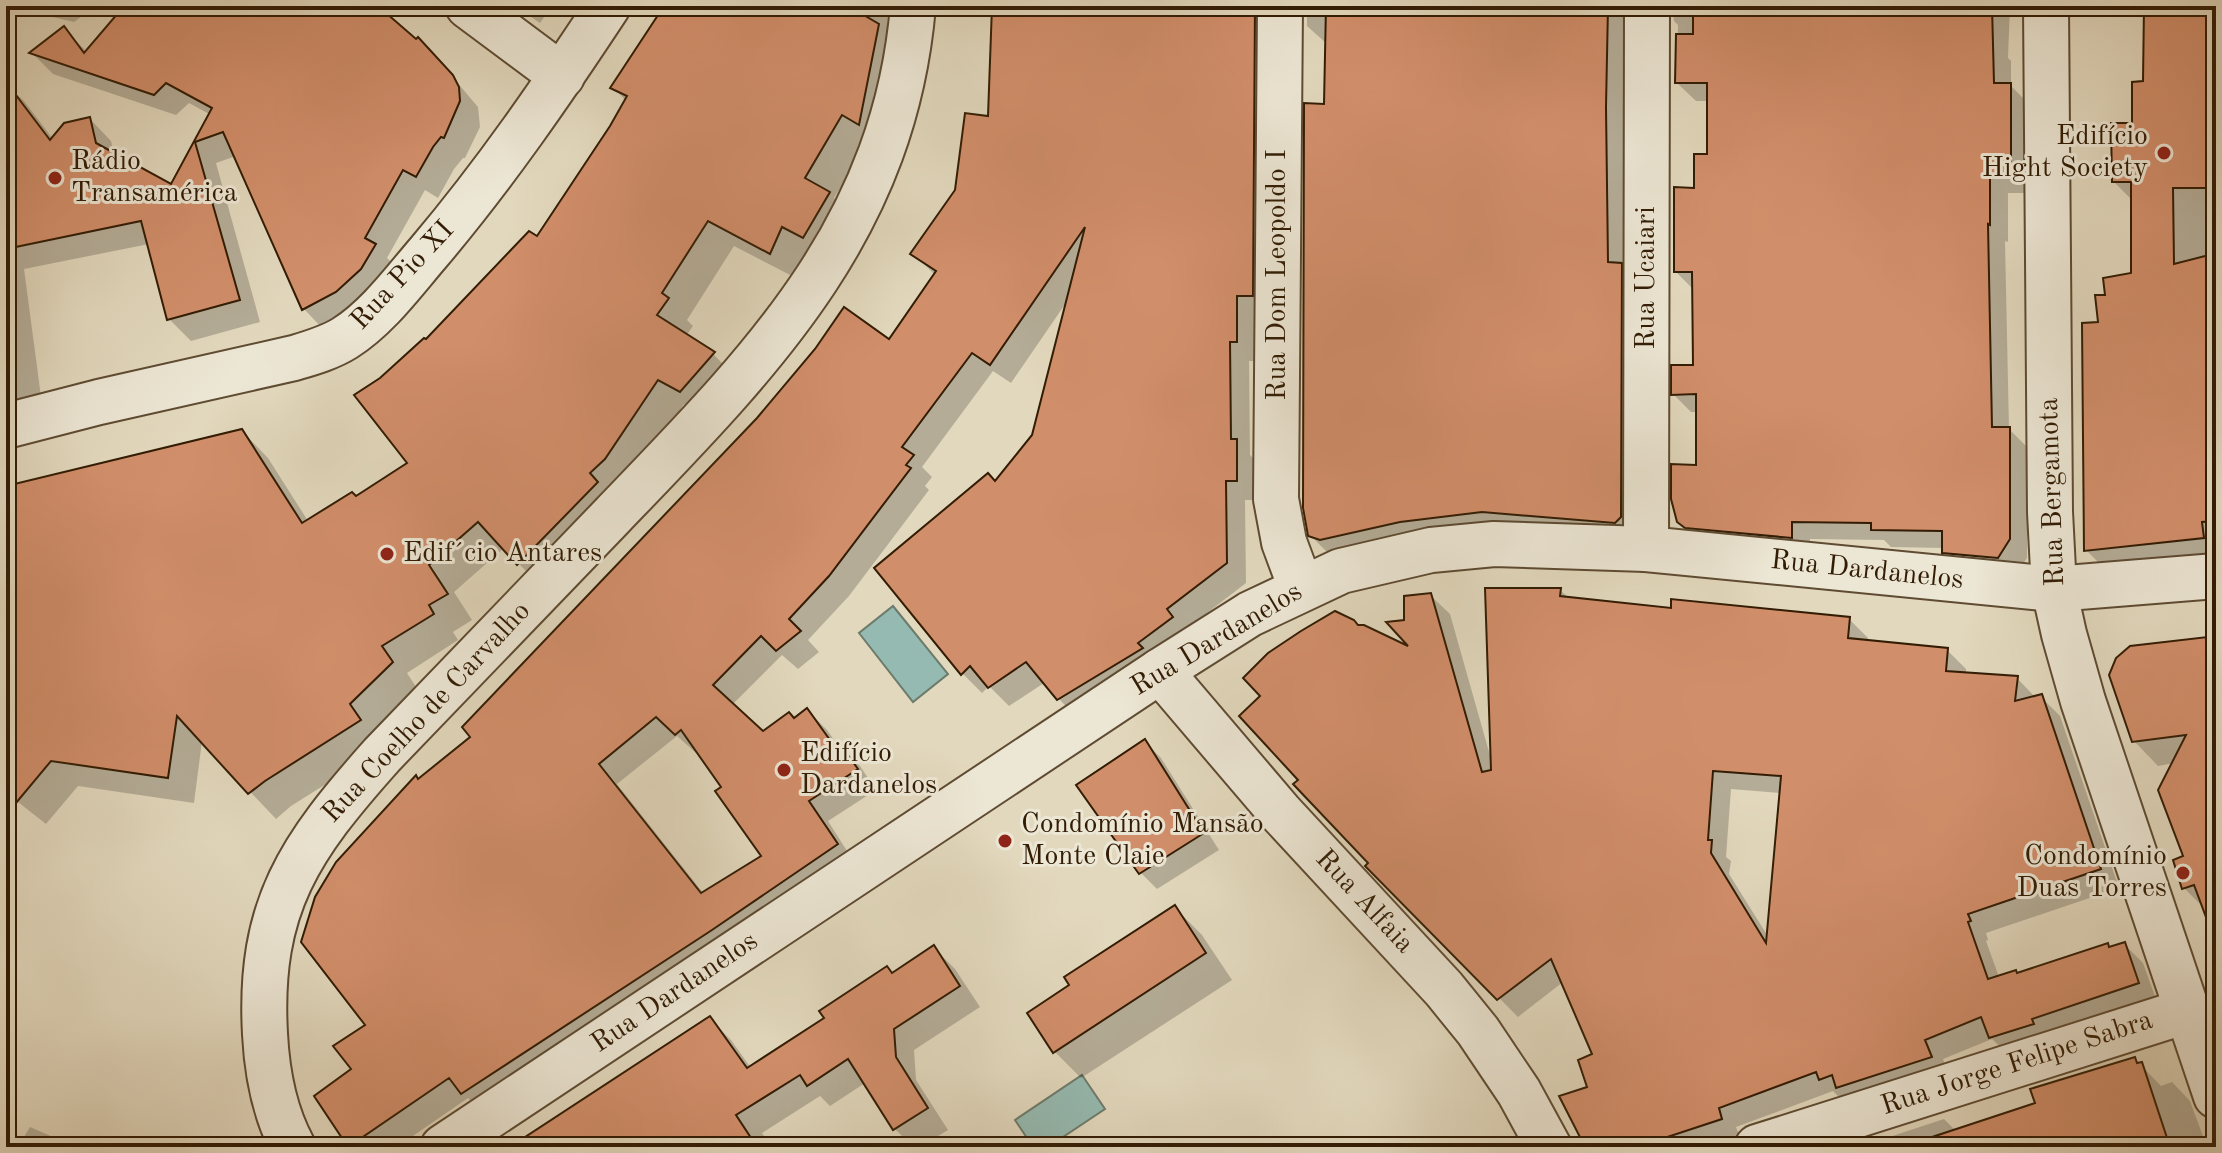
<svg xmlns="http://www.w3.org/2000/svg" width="2222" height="1153" viewBox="0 0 2222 1153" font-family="'Old Standard TT',serif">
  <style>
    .water { fill: #95bab1; stroke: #6d7b6c; stroke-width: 2 }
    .shadow { fill: #0003; fill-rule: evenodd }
    .building { fill: #d18e6a; stroke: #321c04; stroke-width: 2; fill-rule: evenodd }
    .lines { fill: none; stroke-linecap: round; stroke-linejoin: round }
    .minor-casing { stroke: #5e4b32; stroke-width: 48 }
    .tertiary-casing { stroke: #5e4b32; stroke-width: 48 }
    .minor { stroke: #ece6d4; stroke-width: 44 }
    .tertiary { stroke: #ece6d4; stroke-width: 44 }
    .poi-dot { fill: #8f2418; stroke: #ece6d4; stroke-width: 3 }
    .labels { text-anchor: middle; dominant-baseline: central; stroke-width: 6; stroke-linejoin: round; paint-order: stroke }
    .poi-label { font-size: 28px; fill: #321c04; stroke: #ece6d4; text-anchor: start }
    .street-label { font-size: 28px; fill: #321c04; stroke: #ece6d4 }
  </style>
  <rect width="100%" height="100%" fill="#e2d8bd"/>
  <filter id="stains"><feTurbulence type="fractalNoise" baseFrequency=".0025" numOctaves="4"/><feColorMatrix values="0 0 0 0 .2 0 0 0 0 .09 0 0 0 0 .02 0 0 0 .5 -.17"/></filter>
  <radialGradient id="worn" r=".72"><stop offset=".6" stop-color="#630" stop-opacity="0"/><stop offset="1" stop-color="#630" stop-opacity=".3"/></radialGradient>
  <g class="water">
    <path d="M893,606L948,674L913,702L859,633Z"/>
    <path d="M1082,1075L1105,1109L1048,1147H1033L1015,1120Z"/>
  </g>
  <g class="shadow">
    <path d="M38,6H96L74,22L48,16Z"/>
    <path d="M126,6H366L439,61L478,107L480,127L465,158H463L454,169L438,198L425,190L387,258L397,267L325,331L304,309L236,156L216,163L260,322L191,341L169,319L149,244L24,269L42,404L6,409V84L24,101L53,139L90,119L111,141L114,155L172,186L211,115L189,103L176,115L53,74L32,53L64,29L87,52Z"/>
    <path d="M515,6H552L540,23Z"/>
    <path d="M667,6H888L887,35L904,52L869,139L834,198L855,219L796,278L734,246L687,320L693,326L686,336L713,354L739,380L707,417L684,404L631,485L544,590L504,548L454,592L472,620L453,632L458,640L407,673L418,690L375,731L385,747L291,806L276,819L202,741L194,803L78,786L46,824L18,802L6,828V519L242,431L268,458L308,521L356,498L410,464L381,380L426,342L538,239L626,101L613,87Z"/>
    <path d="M968,6H1278L1256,361H1249L1250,455L1256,461V500H1245L1246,583L1185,630L1078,719L1044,683L1009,706L989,686L982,693L962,673L995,484L1033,436L1068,300L1011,383L993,371L922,467L932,477L925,486L929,490L849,596L808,640L819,652L798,669L782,655L732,705L763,734L794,720L807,710L827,730L839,747L860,766L876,790L828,821L856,865L482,1112L468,1098L397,1147H351L316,1096L353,1069L368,1025L419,781L473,737L889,342L935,275L913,253L957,190L990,118L993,13H975ZM677,736L696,753L698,751L723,787L764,856L704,894L617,784Z"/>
    <path d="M1307,6H1649L1625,38L1623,126L1625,269L1638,535L1329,554L1310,535L1327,44L1307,26Z"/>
    <path d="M1672,6H2010L2008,58L2011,61V86L2028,103L2029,193H2008V242L2005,241L2009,429L2027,447V558L2016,575L1962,570L1944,552V548L1891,547L1884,540L1810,539V555L1698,540L1679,521L1698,467V412H1691L1673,394L1695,367L1694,290L1676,272L1696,190L1709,156V101H1696L1677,83L1678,25L1674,21Z"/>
    <path d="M2144,6H2216V360L2107,296L2133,274V201L2114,182L2146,83Z"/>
    <path d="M2216,395V562L2110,574L2086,550Z"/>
    <path d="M1560,590L1570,599L1672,610L1849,619L1868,638V642L1947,650L1966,669V675L2017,678L2036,698L2041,697L2060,716L2119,888L1986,933L1988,940L1986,941L1999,977L2018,975L2124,944L2143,963L2157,1002L2010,1056L1992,1039L1943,1059L1949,1076L1857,1105L1847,1095L1840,1098L1833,1091L1736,1127L1740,1138L1712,1147H1588L1589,1088L1594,1056L1563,982L1518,1017L1368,866L1371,863L1300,780L1359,627L1416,652L1406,622L1430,595L1450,614L1491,759ZM1731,789L1781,793L1769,938L1729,874L1731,861L1726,857Z"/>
    <path d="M2216,637V909L2208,912L2184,888L2186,858L2174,763L2158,766L2134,741Z"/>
    <path d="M1145,742L1161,758L1219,850L1157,889L1141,873Z"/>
    <path d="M1175,908L1202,935L1232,980L1081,1078L1054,1051L1072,985Z"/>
    <path d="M934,948L955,969L980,1007L914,1050L916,1080L948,1130L920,1147H913L895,1129L865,1083L830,1106L820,1096L762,1133L771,1147H512L710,1019L731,1040L751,1068Z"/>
    <path d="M2216,963V979L2211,964Z"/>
    <path d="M2135,1059L2161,1086L2172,1082L2190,1101L2207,1147H1859L1944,1119L1956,1131L2037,1104Z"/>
    <path d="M30,1127L76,1147H18Z"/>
  </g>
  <g class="building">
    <path d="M124,6H378L416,39L418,37L453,75L459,87L460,101L444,138L441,137L433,147L416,177L403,170L365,238L376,244L361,269L336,292L302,310L223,132L195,142L240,300L167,320L141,221L6,249V82L50,140L64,123L90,117L96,143L171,184L212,108L166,83L154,95L29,53L64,26L84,53Z"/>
    <path d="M664,6H862V14L879,24L859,125L842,115L805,178L830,192L803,238L782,227L770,254L708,221L662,293L669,298L657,315L715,352L680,392L658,380L605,459L590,473L598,482L517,565L478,522L429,565L448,594L429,605L434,614L382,646L393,662L350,704L361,720L265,781L248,794L177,716L168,778L51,761L6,815V486L242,429L302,523L352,492L356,496L407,463L354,395L380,378L424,338L426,339L529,231L537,236L610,126L627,96L610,88Z"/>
    <path d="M992,6H1255L1253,296H1237V342H1230L1231,439H1237V481H1226L1227,563L1167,609L1173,617L1138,643L1143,648L1057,700L1026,662L988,688L970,666L961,675L874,568L988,473L995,481L1032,435L1085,227L990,365L972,353L902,447L914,455L906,465L911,468L829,576L789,619L801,631L776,651L761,636L713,685L763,731L789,712L794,718L807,708L835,747L840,744L858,769L809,801L838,844L712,930L461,1094L449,1078L348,1147L314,1096L351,1069L333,1046L365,1025L301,942L315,897L336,862L416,775L418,779L470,737L462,727L757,418L815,349L844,307L889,339L936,271L910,254L955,190L965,113L988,116ZM656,717L675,735L681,730L721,787L715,791L761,856L701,893L599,764Z"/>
    <path d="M1326,6H1608L1606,107L1608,262L1622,263L1621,517L1615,523L1482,512L1400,522L1320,540L1308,536L1303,508L1304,103L1324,104Z"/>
    <path d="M1693,6H1801V10L1854,9V14L1928,15V6H1992L1994,83H2011V176H1990V225L1988,224L1992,427H2010V539L1998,558L1942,553V531L1871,530V523L1792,522V538L1685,528L1677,522L1671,499V464L1696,465V394L1671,395V365H1693L1692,272H1674V187L1694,188V154H1707V83H1675L1676,34H1693Z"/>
    <path d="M2144,6H2216V188H2173L2174,264L2209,255L2216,323V521L2202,522L2204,538L2084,551L2082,323L2098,322L2095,295H2105L2103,278L2131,273V182H2112L2111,123H2132V82L2143,81Z"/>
    <path d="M1485,588H1561L1560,596L1671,608V599L1850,617L1848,638L1948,648L1946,671L2018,676L2015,701L2042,694L2101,869L1968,914L1971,921L1968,922L1988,979L2016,970L2017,973L2108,943L2109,947L2125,942L2139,983L2032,1019L2034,1024L1989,1038L1981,1017L1925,1040L1932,1057L1836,1088L1832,1075L1819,1080L1816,1072L1719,1108L1722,1119L1637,1147H1585L1559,1096L1587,1087L1578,1060L1592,1054L1551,959L1497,1000L1365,866L1368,863L1293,784L1298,780L1239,716L1260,696L1243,678L1268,653L1301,631L1335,611L1354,620L1358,625H1364L1408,646L1386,622L1404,620V596L1431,593L1482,772L1491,770ZM1713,771L1781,776L1766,943L1711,853L1712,840H1708Z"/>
    <path d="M2216,636V935L2213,936L2194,885L2182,889L2173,860L2183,856L2158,790L2186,735L2132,742L2109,675L2116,658L2130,646Z"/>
    <path d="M1145,739L1204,833L1139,874L1076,785Z"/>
    <path d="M1175,905L1206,953L1053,1053L1027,1013L1069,985L1064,977Z"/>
    <path d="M934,945L960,986L894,1029L896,1057L928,1108L893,1130L848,1059L807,1086L800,1075L736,1115L757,1147H510L710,1016L747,1068L824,1018L819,1011L887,966L892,973Z"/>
    <path d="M2135,1057L2137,1063L2142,1062L2170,1147H1921L1920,1141L2035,1103L2030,1089Z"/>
  </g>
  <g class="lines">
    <defs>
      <g id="minor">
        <path d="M468,6L562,76"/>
        <path d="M1280,6L1276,499L1284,542L1301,588"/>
        <path d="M2046,6L2050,512L2054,589L2064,634L2083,701L2216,1096"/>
        <path d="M1646,549L1647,6"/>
        <path d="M1160,671L1281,813L1444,989L1478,1031L1519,1092L1549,1147"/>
        <path d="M293,1147C274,1112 267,1073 265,1034C258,906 300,847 382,755C459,675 536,595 613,515C760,362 894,230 913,6"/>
        <path d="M443,1147L1160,671L1250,614L1341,571L1431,550L1494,544L1646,549L2054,589L2216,576"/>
        <path d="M1757,1147L2186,1011"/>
      </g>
      <path id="tertiary" d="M6,426L99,402L294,358C311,353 329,348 345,338C378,317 404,281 429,252C495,174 552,91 608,6"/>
    </defs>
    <use href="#minor" class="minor-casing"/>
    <use href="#tertiary" class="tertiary-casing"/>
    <use href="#minor" class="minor"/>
    <use href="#tertiary" class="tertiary"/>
  </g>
  <g class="poi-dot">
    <circle cx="2164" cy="153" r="8"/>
    <circle cx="55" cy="178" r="8"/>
    <circle cx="387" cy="554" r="8"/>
    <circle cx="784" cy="770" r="8"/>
    <circle cx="1005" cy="841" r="8"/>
    <circle cx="2183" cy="873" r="8"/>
  </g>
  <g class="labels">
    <g class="poi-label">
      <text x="2148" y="137" text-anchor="end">Edifício<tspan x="2148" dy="32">Hight Society</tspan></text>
      <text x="71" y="162">Rádio<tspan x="71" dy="32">Transamérica</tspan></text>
      <text x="403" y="554">Edif´cio Antares</text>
      <text x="800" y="754">Edifício<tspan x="800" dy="32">Dardanelos</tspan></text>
      <text x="1021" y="825">Condomínio Mansão<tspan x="1021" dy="32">Monte Claie</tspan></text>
      <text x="2167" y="857" text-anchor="end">Condomínio<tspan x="2167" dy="32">Duas Torres</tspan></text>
    </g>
    <g class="street-label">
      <text transform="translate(1278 275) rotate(-90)">Rua Dom Leopoldo I</text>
      <text transform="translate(403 276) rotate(-47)">Rua Pio XI</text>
      <text transform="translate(1647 278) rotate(-90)">Rua Ucaiari</text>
      <text transform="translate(2053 492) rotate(-92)">Rua Bergamota</text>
      <text transform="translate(1867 571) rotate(6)">Rua Dardanelos</text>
      <text transform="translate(1217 640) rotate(-31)">Rua Dardanelos</text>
      <text transform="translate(427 713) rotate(-47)">Rua Coelho de Carvalho</text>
      <text transform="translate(1364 902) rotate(47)">Rua Alfaia</text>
      <text transform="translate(675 993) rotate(-34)">Rua Dardanelos</text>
      <text transform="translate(2017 1064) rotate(-18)">Rua Jorge Felipe Sabra</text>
    </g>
  </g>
  <rect width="2222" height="1153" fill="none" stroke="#e2d8bd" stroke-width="32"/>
  <rect x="8" y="8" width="2206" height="1137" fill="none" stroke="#321c04" stroke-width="4"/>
  <rect x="16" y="16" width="2190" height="1121" fill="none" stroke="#321c04" stroke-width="2"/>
  <rect width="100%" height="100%" filter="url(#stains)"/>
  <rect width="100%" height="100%" fill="url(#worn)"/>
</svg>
